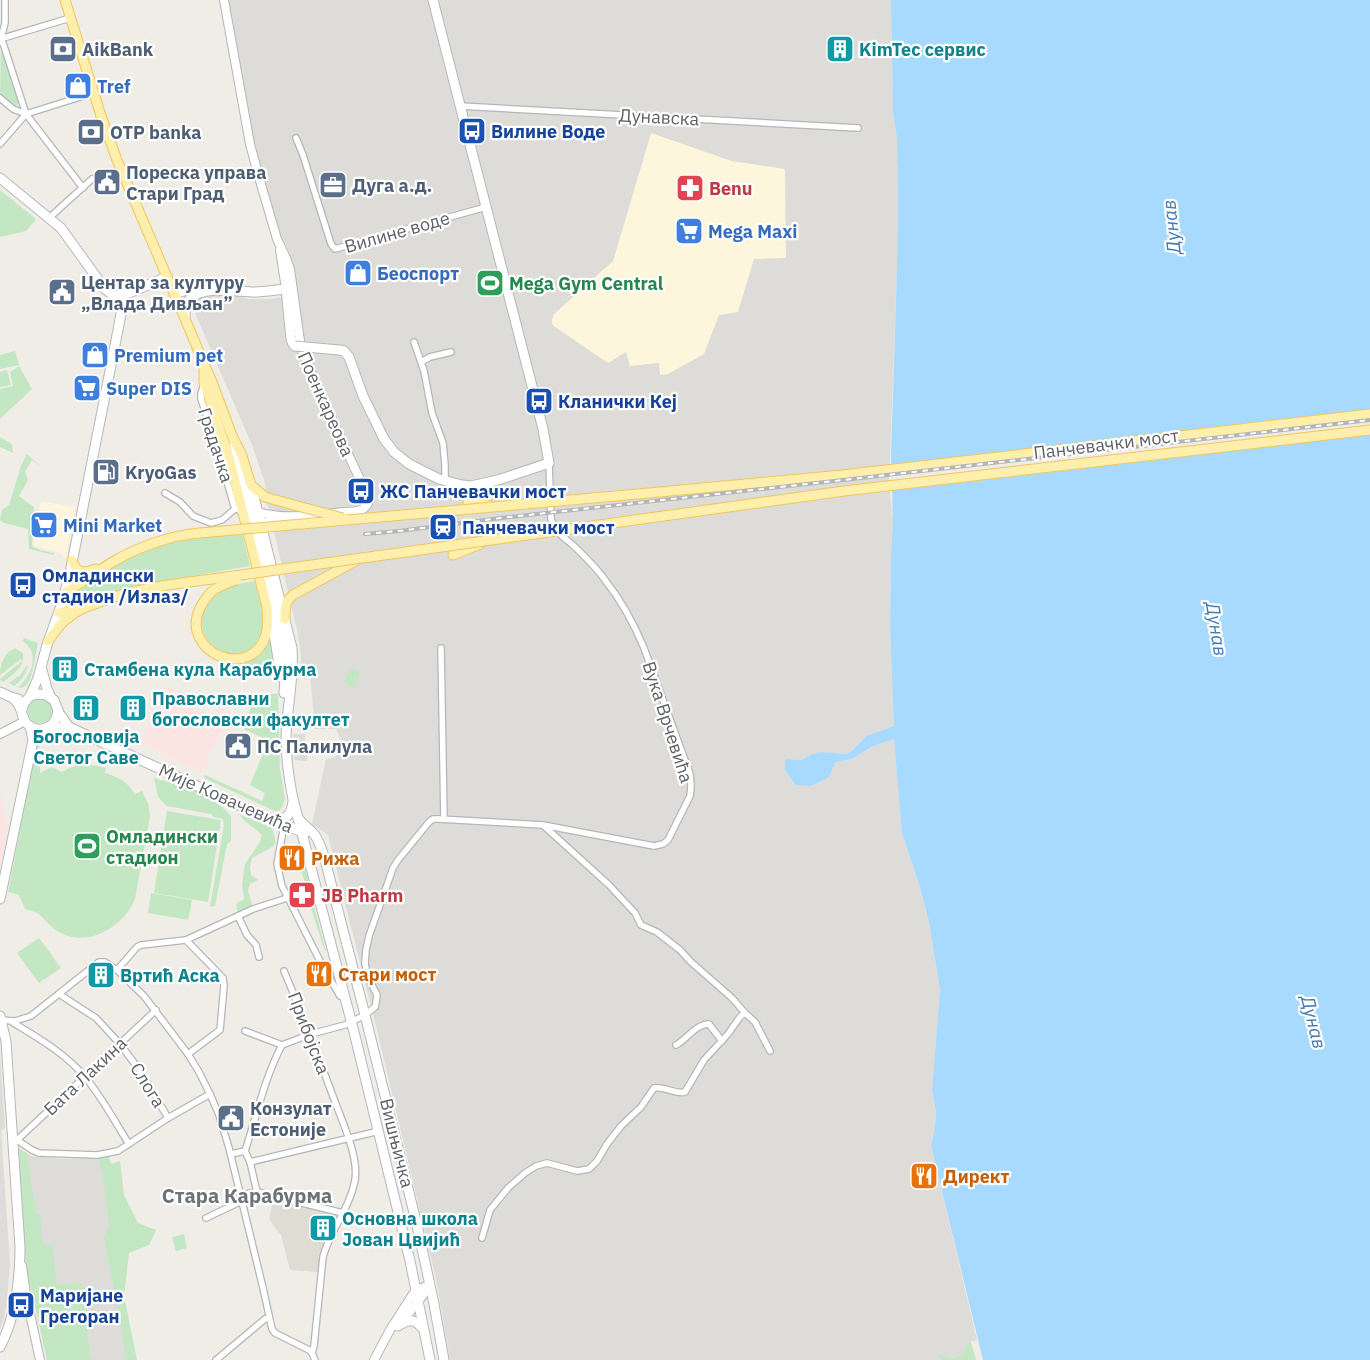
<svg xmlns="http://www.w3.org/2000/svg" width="1370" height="1360" viewBox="0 0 1370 1360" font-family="'IBM Plex Sans',sans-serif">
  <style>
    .commercial { fill: #fef5dd }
    .industrial { fill: #dedcd8; fill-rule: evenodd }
    .education { fill: #dfdcd4 }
    .medical { fill: #fbe5e3 }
    .green { fill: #c3e7c3 }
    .water { fill: #a7dafe }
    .pier { fill: #efede6 }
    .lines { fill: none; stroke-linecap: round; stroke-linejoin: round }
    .minor-casing { stroke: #b3b6ba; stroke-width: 8 }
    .tertiary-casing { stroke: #b3b6ba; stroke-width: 10 }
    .secondary-casing { stroke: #b4b8bd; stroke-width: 11 }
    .primary-casing { stroke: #f1c55e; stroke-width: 11 }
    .minor { stroke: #fff; stroke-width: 5.5 }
    .tertiary { stroke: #fff; stroke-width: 8 }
    .secondary { stroke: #fff; stroke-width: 9 }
    .primary { stroke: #fef0ac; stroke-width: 9 }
    .rail-casing { stroke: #b4b5b6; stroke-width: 4 }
    .rail { stroke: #fff; stroke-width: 2; stroke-dasharray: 5.5; stroke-linecap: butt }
    .secondary-bridge-casing { stroke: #b4b8bd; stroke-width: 11; stroke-linecap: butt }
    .primary-bridge-casing { stroke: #f1c55e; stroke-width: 11; stroke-linecap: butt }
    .secondary-bridge { stroke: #fff; stroke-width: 9 }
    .primary-bridge { stroke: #fef0ac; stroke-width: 9 }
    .labels { text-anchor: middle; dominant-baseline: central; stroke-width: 4.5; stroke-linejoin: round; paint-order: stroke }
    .service-label { font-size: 18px; font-weight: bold; fill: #4e5e75; stroke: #fff; text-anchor: start }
    .culture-label { font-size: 18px; font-weight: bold; fill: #0d838f; stroke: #fff; text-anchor: start }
    .shop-label { font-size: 18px; font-weight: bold; fill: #366cbe; stroke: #fff; text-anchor: start }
    .street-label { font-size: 18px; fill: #5d6166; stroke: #fff }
    .transit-label { font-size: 18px; font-weight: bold; fill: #164399; stroke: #fff; text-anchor: start }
    .health-label { font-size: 18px; font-weight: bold; fill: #be3a42; stroke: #fff; text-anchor: start }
    .leisure-label { font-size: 18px; font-weight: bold; fill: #27864d; stroke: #fff; text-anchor: start }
    .food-label { font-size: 18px; font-weight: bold; fill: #c56008; stroke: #fff; text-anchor: start }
    .water-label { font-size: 19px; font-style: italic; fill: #427ab1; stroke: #fff }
    .quarter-label { font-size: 20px; font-weight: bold; fill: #6e7378; stroke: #fff }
  </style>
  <rect width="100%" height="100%" fill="#efede6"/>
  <g class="commercial">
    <path d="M651,133L732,161L785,169L786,259H754L738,312L719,316L704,354L668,374L660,375L659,363L630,366L608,364L554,327L552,323V319L554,314L613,261Z"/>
    <path d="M41,501L76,507L67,549L70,556L65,559L61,553L34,546V538Z"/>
  </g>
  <g class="industrial">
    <path d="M226,0H891L893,112L897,138L898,206L897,269L889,486L893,517L891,556L890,628L894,727L866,736L853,750L845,754L822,752L812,754L802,760L787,759L785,770L794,785L828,778L836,762L852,759L871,747L894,739L902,833L920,887L929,922L940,990L932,1091L936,1111L935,1128L931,1146L977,1340L969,1342L962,1354L951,1359L940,1355L941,1360H450L436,1279L376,1026L328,835L312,824L326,759L333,758L338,754L342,745L339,736L336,729H315L310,674L300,673L301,653L297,630L267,502L265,483L252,445L192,306L199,298L209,294L234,295L248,299H269L298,295L294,268L290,254L278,228L253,143ZM651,133L732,161L785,169L786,258L754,259L738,312L719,315L704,354L668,374L660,375L659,363L630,366L626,352L608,363L555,327L552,324V319L554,314L613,261Z"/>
    <path d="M293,734H305V743L308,748L307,761L294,760Z"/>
    <path d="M0,1051L5,1128L1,1130L10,1264L7,1300L4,1318L0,1329Z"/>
    <path d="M19,1148L31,1156L51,1158L68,1159L107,1157L110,1238L131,1360H50Z"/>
  </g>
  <path class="education" d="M274,1198L340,1214L319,1272L290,1270L281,1235L269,1219Z"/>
  <g class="medical">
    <path d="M173,688L199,700L195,708L213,717L219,706L231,712L201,773L140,743L161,694L167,689Z"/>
    <path d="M0,792L9,827L0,868Z"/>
  </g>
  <g class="green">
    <path d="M1,47L20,103L14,107L0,96Z"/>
    <path d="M0,190L36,219L26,231L0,237Z"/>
    <path d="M15,351L19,365L0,369V355Z"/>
    <path d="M19,366L32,389L0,419V389L13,386L10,372Z"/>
    <path d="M7,370L11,385L0,387V372Z"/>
    <path d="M0,437L12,444L13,453L0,447Z"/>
    <path d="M27,454L44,470L32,460L25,471L28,480L19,496L34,507L32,546L40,550L54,553V555L29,549L28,529L4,523L0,520L2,510L9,505L21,466Z"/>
    <path d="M241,529L250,566L140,585L123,589L80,603L74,601L70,598L74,591L106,569L161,542Z"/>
    <path d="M255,581C258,596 265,614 262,630C261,639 255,647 247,651C209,668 183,613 218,591C229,585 242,583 255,581Z"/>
    <path d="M270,632L277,678L230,666L226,662L241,660Z"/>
    <path d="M24,638L38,643C36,652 33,676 28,683C26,686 23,688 18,688C31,676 41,654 23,641Z"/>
    <path d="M15,648L23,653C25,668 13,674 3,682L0,680V679L22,661L21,659L0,675C0,664 4,653 15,648Z"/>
    <path d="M28,664C26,675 22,680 14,686L9,683L20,675Z"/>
    <path d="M351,669C355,668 359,671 360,674L355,686L351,687L344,682Z"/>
    <path d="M253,693L278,694L280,769L285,799L282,808L279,811H275L204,778L205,775L262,801L265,793L250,785L262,756L259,751L262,741L261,737L244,729L250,710Z"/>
    <circle cx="40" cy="711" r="12"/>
    <path d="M39,744L40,773L52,767L62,772C76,763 90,763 106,768L105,773C120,778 127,781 135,794L142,791L148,803L150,816L135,899C124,926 89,948 61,933C50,928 45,918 37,913C33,911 29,910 25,909L19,895L8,892L36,746Z"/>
    <path d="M154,778L163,781L168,778L216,801L231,816V841L227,844L215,906L210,907L224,825L223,819L214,817L211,814L167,806L158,797Z"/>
    <path d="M167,811L221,820L208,902L154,893Z"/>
    <path d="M239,814L272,828L275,838V844L272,847L252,858L250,867L251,875L258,880L250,884L248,890L253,909L238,916L236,904L244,899L242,885L245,864L260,842L261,837L262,835C253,826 246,824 239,814Z"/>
    <path d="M301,857L303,859L308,880V882L305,883L298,860Z"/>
    <path d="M151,893L192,900L188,920L148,913Z"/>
    <path d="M310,901L313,902L326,951H325L309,903Z"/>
    <path d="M39,938L61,968L39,983L17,953Z"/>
    <path d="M17,1148L27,1154L36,1213L40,1214L43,1244H52L57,1285L82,1283L90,1357L92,1360H47L26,1267Z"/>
    <path d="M108,1154L111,1164L120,1161L124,1195L138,1223L156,1230L149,1245L129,1253L124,1296L137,1360H126L120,1319L104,1238L109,1225L103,1176L97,1155Z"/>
    <path d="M184,1234L187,1248L176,1251L172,1237Z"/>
    <path d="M969,1342H971L976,1360H941L939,1354L951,1359L962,1354Z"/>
  </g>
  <path class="water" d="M891,0H1370V1360H983L931,1146L935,1128L936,1111L932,1091L940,990L929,922L920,887L902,833L894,739L871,747L852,759L836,762L828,778L810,786L795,785L785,770V761L787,759L802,760L812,754L822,752L846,754L853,750L866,736L894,726L890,628L891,556L893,517L891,455L897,269L898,206L897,138L893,112Z"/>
  <path class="pier" d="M1370,410V435L889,491V465Z"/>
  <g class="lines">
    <defs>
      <g id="minor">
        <path d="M0,39L70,18"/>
        <path d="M2,40L26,114L83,188"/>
        <path d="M0,42L5,23V0"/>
        <path d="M0,98L13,109L26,114"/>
        <path d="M460,106L858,128"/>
        <path d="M296,138L303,155L331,244L335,249L486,207"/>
        <path d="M0,144L26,114L93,93"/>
        <path d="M49,218L92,179"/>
        <path d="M414,342L424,371L432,413L443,443L445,465V481"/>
        <path d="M421,362L430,357L451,352"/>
        <path d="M204,384L201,393V399L216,443L234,506L242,513"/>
        <path d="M165,493L180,502L193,516L211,523L222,520L236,508"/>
        <path d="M441,648L444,819"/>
        <path d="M284,825L277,864L282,886L321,963L340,996L345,998"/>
        <path d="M544,826L609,885L635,913L641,925L657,932L680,950L691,962L732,998L745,1013L755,1022L770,1051"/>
        <path d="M238,916L247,935L256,945L259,957"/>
        <path d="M186,940L223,978L224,986L220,1030L188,1054"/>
        <path d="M117,970L137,947L141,945L186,940L253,909L287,898"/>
        <path d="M284,971C302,1013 318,1056 334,1099C342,1121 359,1157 355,1180C350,1208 330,1230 323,1257L314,1346L312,1353"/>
        <path d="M59,994L96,1018L120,1044L143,1075L168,1118"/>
        <path d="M1,1020L15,1021L31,1016L99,962H105L117,970L144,996L188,1054L199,1072L210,1094L219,1115L229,1148L263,1288L272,1329L275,1333L309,1350L312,1353L315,1360"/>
        <path d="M12,1022C38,1038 65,1053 85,1077C102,1097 115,1122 129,1144"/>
        <path d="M245,1031L282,1045"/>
        <path d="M676,1045C687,1039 696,1024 709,1024L722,1041"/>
        <path d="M14,1140H17L156,1010"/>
        <path d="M17,1140L32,1150L39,1153L97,1155L118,1151L168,1118L210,1094"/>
        <path d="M245,1151L250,1162L257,1192"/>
        <path d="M231,1154L245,1151C257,1115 264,1079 282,1045L311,1034L345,1025L365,1015L375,1007L376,1003L377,995L367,975L365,963L366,950L369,936L393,868L398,860L429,822L433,819H439L543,825L654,846L663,844L668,840L690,796L691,787L690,774L644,648C634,624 621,600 605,580C597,568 586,558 576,548C565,537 556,535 551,519L549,463"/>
        <path d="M250,1162L379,1131"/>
        <path d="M241,1195L257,1192L343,1213"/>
        <path d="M206,1218L242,1201"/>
        <path d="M482,1238L490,1210L508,1188L525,1173L536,1166L547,1163L577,1171L589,1169L597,1161L607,1144L621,1126L641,1107L654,1088C665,1086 675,1095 685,1092L704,1060L728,1034L740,1017L745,1013"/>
        <path d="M216,1360L265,1319L269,1318"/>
      </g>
      <g id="tertiary">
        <path d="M224,0L250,144L258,174L277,239L286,258L290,269L301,348L321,396L369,499C369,503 367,506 363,509C358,512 350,512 344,512C318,515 284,520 258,512"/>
        <path d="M280,250L286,289"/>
        <path d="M260,524L280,518"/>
        <path d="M0,734L25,721"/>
        <path d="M22,1266L26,1295L40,1360"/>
        <path d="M399,1325L418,1302L430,1285"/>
        <path d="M374,1360L390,1330L413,1294L419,1289L430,1285"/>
      </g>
      <g id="secondary">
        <path d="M0,178L61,228L105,289L114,296L124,295L167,277"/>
        <path d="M175,294C197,286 216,279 239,289"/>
        <path d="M185,317C185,311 185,303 190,299C203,285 237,292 254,292C265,292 275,290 286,289L291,339L293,344L295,346"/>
        <path d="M339,350L344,351L349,357L363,396L384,439L394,452L409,464L439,479L462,485L471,486L498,480L549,463L543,429L433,0"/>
        <path d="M234,440L236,455L255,532L284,641L286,662L284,693"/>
        <path d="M251,485L292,648C294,673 289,697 287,722C284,747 288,774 293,799L354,1032L410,1261L430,1360"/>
        <path d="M269,614L275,640L281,677"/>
        <path d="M42,670L47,689L51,698"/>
        <path d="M0,692L13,698L18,699"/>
        <path d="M30,696L38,678L47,645L62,603L70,573L118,330L122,308L121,296"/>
        <path d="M13,698C16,701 19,704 20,708C22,711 22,715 24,719C28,728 39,732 48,727C55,724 57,718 58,710"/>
        <path d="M22,710L24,703L30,696L38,694L46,695L54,700L59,713L69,727"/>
        <path d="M48,728L69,727L260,815L305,833"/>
        <path d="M299,819C303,825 309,828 314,834C319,840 321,848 324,856L365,1015L417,1225L434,1304L444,1360"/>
        <path d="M274,821C287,818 291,816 293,802"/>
        <path d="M0,899L33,740L30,726"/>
        <path d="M0,1016L6,1041L20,1247C20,1282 16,1316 0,1347"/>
        <path d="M398,1326C409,1319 414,1318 423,1329"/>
      </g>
      <g id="primary">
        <path d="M65,0L101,116L117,160L212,382L233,438L241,453L251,485L265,497L290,504"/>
        <path d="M204,369V382L228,454L267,607C267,614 268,622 267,630C256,685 176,653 201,606C205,599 209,593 215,589"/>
        <path d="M638,494L842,475L1370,414"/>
        <path d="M468,502L491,506"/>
        <path d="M642,519L844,491L1370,430"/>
        <path d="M453,555L480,544"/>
        <path d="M72,560C76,573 84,574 95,569"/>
        <path d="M65,593C81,583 96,572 111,563C135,548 171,535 200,533"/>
        <path d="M64,597C68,605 75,607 84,607"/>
        <path d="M59,613L77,610"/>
        <path d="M285,619C285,608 285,601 293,595L359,559"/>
        <path d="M48,641C55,633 59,624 68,618C76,611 85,607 95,604C132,589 172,584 212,579"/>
      </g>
    </defs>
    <use href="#minor" class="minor-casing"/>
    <use href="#tertiary" class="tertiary-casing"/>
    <use href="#secondary" class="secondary-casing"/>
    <use href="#primary" class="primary-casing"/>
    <use href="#minor" class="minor"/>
    <use href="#tertiary" class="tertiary"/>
    <use href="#secondary" class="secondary"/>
    <use href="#primary" class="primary"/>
    <defs>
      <path id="rail" d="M365,534L399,531L501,518L843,480L1370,420"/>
    </defs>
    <use href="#rail" class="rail-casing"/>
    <use href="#rail" class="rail"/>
    <defs>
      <path id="secondary-bridge" d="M295,346L339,350"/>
      <g id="primary-bridge">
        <path d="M290,504L343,518"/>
        <path d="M200,533L638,494"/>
        <path d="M212,579C355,560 498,538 642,519"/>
        <path d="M215,589L227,583L236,580"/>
      </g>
    </defs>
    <use href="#secondary-bridge" class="secondary-bridge-casing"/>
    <use href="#primary-bridge" class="primary-bridge-casing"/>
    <use href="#secondary-bridge" class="secondary-bridge"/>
    <use href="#primary-bridge" class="primary-bridge"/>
  </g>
  <defs>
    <symbol id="bank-square" viewBox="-11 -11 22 22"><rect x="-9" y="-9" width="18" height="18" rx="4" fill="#5c6f8a" stroke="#fff"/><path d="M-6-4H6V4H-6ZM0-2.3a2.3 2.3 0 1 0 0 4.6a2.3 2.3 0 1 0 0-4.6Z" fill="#fff"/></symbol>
    <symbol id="building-square" viewBox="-11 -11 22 22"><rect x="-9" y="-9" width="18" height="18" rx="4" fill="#0f9aa8" stroke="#fff"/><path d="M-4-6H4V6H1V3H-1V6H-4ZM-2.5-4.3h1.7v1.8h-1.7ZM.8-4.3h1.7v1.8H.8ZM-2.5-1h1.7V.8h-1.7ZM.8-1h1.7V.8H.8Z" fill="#fff"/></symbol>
    <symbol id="shop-square" viewBox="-11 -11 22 22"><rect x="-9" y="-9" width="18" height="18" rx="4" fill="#3f7fe0" stroke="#fff"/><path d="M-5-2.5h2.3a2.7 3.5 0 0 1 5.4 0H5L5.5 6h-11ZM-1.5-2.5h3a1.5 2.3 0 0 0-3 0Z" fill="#fff"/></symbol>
    <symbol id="bus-square" viewBox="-11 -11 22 22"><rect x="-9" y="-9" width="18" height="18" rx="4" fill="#1a4fb4" stroke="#fff"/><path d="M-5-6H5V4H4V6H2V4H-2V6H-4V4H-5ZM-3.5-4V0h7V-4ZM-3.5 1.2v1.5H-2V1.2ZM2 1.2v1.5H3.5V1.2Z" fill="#fff"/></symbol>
    <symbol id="civic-square" viewBox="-11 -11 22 22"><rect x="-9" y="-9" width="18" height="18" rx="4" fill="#5c6f8a" stroke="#fff"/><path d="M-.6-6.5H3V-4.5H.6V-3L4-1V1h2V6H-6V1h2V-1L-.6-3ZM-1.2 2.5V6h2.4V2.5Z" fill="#fff"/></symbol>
    <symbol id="office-square" viewBox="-11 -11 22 22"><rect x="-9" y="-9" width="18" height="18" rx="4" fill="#5c6f8a" stroke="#fff"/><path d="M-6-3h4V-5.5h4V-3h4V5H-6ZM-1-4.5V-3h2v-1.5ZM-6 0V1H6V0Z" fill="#fff"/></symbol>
    <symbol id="pharmacy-square" viewBox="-11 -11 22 22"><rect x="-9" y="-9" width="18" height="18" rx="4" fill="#e0444e" stroke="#fff"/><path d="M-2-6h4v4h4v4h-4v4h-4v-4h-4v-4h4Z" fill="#fff"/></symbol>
    <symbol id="supermarket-square" viewBox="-11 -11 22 22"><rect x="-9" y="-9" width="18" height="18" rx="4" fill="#3f7fe0" stroke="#fff"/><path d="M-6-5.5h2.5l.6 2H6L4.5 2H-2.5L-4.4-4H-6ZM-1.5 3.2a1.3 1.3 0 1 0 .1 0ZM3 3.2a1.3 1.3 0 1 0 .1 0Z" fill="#fff"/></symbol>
    <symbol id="stadium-square" viewBox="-11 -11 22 22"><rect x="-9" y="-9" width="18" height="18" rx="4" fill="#2e9e5b" stroke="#fff"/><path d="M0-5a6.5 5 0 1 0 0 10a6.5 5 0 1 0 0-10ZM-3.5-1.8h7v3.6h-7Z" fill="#fff"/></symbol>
    <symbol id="fuel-square" viewBox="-11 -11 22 22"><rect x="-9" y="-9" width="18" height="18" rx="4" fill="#5c6f8a" stroke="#fff"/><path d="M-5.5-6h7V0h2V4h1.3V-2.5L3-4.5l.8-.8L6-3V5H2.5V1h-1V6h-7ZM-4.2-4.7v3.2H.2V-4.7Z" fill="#fff"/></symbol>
    <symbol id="station-square" viewBox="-11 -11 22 22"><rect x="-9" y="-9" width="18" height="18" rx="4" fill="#1a4fb4" stroke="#fff"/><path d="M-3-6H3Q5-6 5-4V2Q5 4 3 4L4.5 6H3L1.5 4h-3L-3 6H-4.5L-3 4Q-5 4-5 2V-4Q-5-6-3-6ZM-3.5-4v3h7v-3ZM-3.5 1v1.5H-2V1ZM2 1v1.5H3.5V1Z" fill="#fff"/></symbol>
    <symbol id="restaurant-square" viewBox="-11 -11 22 22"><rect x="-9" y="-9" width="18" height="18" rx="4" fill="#e8710a" stroke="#fff"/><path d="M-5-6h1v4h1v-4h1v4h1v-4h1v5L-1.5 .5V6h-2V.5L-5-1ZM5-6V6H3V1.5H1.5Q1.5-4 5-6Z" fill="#fff"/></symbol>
  </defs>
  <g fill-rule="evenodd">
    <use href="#bank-square" x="47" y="33" width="32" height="32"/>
    <use href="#building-square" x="824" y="33" width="32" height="32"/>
    <use href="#shop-square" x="62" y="70" width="32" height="32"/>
    <use href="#bus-square" x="456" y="115" width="32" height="32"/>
    <use href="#bank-square" x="75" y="116" width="32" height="32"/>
    <use href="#civic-square" x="91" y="166" width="32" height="32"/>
    <use href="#office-square" x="317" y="169" width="32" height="32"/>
    <use href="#pharmacy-square" x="674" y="172" width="32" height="32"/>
    <use href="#supermarket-square" x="673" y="215" width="32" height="32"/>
    <use href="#shop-square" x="342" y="257" width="32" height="32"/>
    <use href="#stadium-square" x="474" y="267" width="32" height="32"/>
    <use href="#civic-square" x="46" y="276" width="32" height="32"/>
    <use href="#shop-square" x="79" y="339" width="32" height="32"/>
    <use href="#supermarket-square" x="71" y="372" width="32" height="32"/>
    <use href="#bus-square" x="523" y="385" width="32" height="32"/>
    <use href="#fuel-square" x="90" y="456" width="32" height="32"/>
    <use href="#bus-square" x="345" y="475" width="32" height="32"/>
    <use href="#supermarket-square" x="28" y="509" width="32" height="32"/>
    <use href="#station-square" x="427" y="511" width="32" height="32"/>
    <use href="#bus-square" x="7" y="569" width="32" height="32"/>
    <use href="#building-square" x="49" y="653" width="32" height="32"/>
    <use href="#building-square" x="70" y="692" width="32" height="32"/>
    <use href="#building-square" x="117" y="692" width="32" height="32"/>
    <use href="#civic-square" x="222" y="730" width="32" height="32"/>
    <use href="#stadium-square" x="71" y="830" width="32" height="32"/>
    <use href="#restaurant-square" x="276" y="842" width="32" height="32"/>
    <use href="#pharmacy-square" x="286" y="879" width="32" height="32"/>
    <use href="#restaurant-square" x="303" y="958" width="32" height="32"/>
    <use href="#building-square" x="85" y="959" width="32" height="32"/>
    <use href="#civic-square" x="215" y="1102" width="32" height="32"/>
    <use href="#restaurant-square" x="908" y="1160" width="32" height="32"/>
    <use href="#building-square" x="307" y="1212" width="32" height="32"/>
    <use href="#bus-square" x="5" y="1289" width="32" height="32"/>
  </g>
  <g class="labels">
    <g class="service-label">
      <text x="82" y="49">AikBank</text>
      <text x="110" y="132">OTP banka</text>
      <text x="126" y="172">Пореска управа<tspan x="126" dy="21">Стари Град</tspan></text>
      <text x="352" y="185">Дуга а.д.</text>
      <text x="81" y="282">Центар за културу<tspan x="81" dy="21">„Влада Дивљан”</tspan></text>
      <text x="125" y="472">KryoGas</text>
      <text x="257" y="746">ПС Палилула</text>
      <text x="250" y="1108">Конзулат<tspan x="250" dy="21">Естоније</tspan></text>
    </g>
    <g class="culture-label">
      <text x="859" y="49">KimTec сервис</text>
      <text x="84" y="669">Стамбена кула Карабурма</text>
      <text x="152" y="698">Православни<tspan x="152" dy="21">богословски факултет</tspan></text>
      <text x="86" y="736" text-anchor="middle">Богословија<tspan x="86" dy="21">Светог Саве</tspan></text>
      <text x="120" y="975">Вртић Аска</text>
      <text x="342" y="1218">Основна школа<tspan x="342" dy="21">Јован Цвијић</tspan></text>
    </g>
    <g class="shop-label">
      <text x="97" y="86">Tref</text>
      <text x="708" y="231">Mega Maxi</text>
      <text x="377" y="273">Беоспорт</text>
      <text x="114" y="355">Premium pet</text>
      <text x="106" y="388">Super DIS</text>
      <text x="63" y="525">Mini Market</text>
    </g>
    <g class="street-label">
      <text transform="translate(659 117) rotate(3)">Дунавска</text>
      <text transform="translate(397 232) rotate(-16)">Вилине воде</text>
      <text transform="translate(326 404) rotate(66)">Поенкареова</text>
      <text transform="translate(1106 444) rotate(-7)">Панчевачки мост</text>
      <text transform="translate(216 445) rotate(72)">Градачка</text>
      <text transform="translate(668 722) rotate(72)">Вука Врчевића</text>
      <text transform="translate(226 798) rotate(24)">Мије Ковачевића</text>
      <text transform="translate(309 1033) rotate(69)">Прибојска</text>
      <text transform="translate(85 1076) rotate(-43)">Бата Лакина</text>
      <text transform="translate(148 1085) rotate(58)">Слога</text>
      <text transform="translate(397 1143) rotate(76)">Вишњичка</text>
    </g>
    <g class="transit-label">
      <text x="491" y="131">Вилине Воде</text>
      <text x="558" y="401">Кланички Кеј</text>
      <text x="380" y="491">ЖС Панчевачки мост</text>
      <text x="462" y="527">Панчевачки мост</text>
      <text x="42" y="575">Омладински<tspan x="42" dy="21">стадион /Излаз/</tspan></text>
      <text x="40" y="1295">Маријане<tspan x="40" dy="21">Грегоран</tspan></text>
    </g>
    <g class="health-label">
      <text x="709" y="188">Benu</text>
      <text x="321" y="895">JB Pharm</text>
    </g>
    <g class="leisure-label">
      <text x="509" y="283">Mega Gym Central</text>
      <text x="106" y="836">Омладински<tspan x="106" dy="21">стадион</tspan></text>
    </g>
    <g class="food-label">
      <text x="311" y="858">Рижа</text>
      <text x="338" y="974">Стари мост</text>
      <text x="943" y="1176">Директ</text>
    </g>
    <g class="water-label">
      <text transform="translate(1171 227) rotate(-96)">Дунав</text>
      <text transform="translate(1217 629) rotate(81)">Дунав</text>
      <text transform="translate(1314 1022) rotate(76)">Дунав</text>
    </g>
    <g class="quarter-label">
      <text x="247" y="1195">Стара Карабурма</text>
    </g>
  </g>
</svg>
